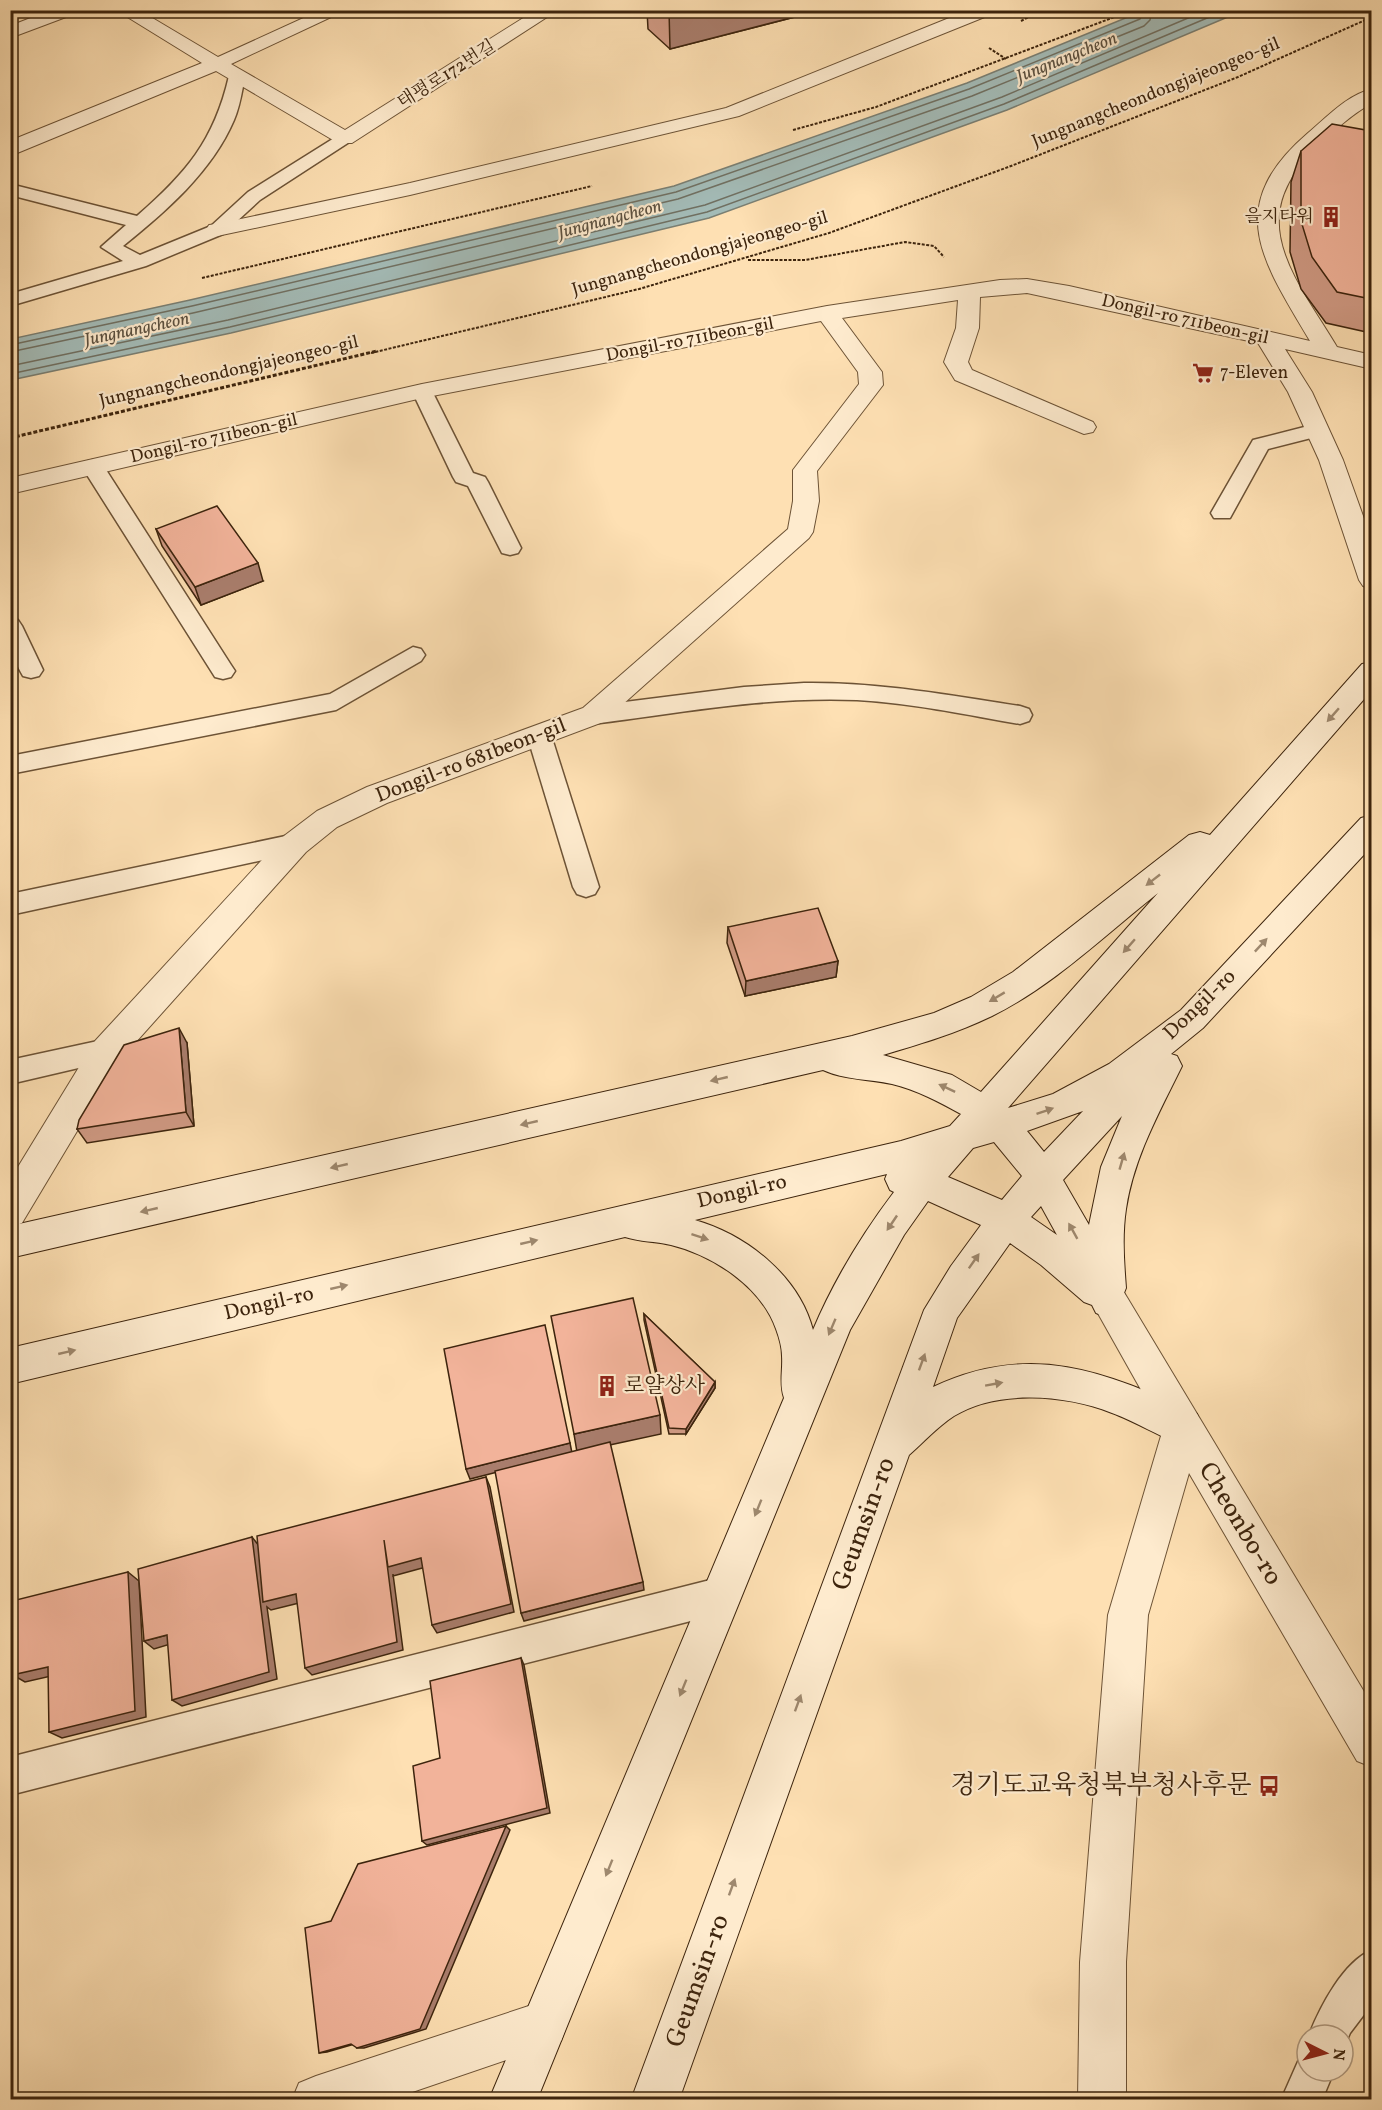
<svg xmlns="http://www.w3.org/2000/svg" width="1382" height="2110" viewBox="0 0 1382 2110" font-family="Vollkorn,'Noto Serif KR',serif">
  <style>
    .water { fill: #a3bbb7; stroke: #7a7f73; stroke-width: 1.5 }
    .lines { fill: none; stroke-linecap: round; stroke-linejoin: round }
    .shore { stroke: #707062; stroke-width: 1.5 }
    .lane-casing { stroke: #6d5336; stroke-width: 3 }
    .street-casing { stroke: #6d5336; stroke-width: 2 }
    .secondary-casing { stroke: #3d240d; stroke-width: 2 }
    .path-far1 { stroke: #3d240d; stroke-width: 2; stroke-dasharray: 3 1.5; stroke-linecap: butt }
    .path { stroke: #3d240d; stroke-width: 3; stroke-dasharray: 4 2; stroke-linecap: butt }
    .lane { fill: #feebce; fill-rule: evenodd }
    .street { fill: #feebce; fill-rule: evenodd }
    .secondary { fill: #feebce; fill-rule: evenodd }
    .wall { fill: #d09a84; stroke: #3d240d; stroke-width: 1.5 }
    .shaded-wall { fill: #a97d6c; stroke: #3d240d; stroke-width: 1.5 }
    .building { fill: #f2b39a; stroke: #3d240d; stroke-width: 1.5 }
    .oneway { fill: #9e886e }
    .labels { text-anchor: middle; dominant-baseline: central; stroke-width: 4.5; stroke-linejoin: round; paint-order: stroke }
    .far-water-label { font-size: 18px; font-style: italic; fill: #5c5140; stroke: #feebce }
    .far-street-label { font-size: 18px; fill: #3d240d; stroke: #feebce }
    .far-poi-label { font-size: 18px; fill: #3d240d; stroke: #feebce; text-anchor: end }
    .street-label { font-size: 21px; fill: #3d240d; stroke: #feebce }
    .poi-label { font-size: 21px; fill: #3d240d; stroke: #feebce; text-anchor: start }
    .near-street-label { font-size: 26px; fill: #3d240d; stroke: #feebce }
    .near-poi-label { font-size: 26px; fill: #3d240d; stroke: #feebce; text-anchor: end }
  </style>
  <rect width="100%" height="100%" fill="#fee0b3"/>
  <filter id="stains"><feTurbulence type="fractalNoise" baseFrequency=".00333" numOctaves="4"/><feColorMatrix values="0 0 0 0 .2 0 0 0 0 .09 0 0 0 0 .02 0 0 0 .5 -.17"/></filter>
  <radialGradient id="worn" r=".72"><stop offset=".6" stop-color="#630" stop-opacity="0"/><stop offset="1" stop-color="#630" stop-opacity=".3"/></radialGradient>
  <path class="water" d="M1145,10L1242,11L1007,110L709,218L231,333L11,380V339L190,300L674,186L967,83Z"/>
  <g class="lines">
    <g class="shore">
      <path d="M10,345L192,306L676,192L969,89L1140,19L1145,10"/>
      <path d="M10,352L193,313L678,199L972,96L1144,26L1150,20L1152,10"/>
      <path d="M10,366L228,320L705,205L1002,97L1207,10"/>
      <path d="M10,374L230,327L707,212L1004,104L1226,10"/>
    </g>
    <defs>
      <g id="lane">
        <path d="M237,71L245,76C242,91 240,106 234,120C212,172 164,213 123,246L140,255L211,226L248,192L339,135H351L354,139L260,200L223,234L146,266L10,306V294L123,261L101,247L126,225L10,195V184L137,216C186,173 214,141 229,76Z"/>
        <path d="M422,385L429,387L432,391L473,473L485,477L488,482L521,548L518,553L510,555L502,553L468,486L456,482L453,477L412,391L415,387Z"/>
        <path d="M1316,424L1323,425L1326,430L1323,435L1268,449L1230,518H1214L1211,513L1253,440Z"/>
        <path d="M93,460L101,462L231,665L235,671L231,677L223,679L215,677L82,467L85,462Z"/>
        <path d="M10,618L18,620L22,626L43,670L39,676L31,678L23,676C11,656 10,641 10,618Z"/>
        <path d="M413,647L421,649L425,655L421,661L336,710L10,774V756L330,694Z"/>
        <path d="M804,683C878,682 948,695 1020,706L1029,709L1032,715L1029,721L1020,724C966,715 912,703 857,700C768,696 681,713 593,724L584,721L581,715L584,709L593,706L744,687Z"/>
        <path d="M539,726L548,729L551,735L599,887L595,894L586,897L577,894L573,887L527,735L530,729Z"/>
        <path d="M295,834L304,837L308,844L304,851L10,915V894Z"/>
        <path d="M107,1039L117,1043L121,1051L117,1059L10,1084V1060Z"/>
        <path d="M722,1577L734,1583L740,1595L734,1607L722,1613L10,1795V1757Z"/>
        <path d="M1372,1950V2004L1350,2033L1343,2049V2035H1309C1320,2007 1343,1962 1372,1950Z"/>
        <path d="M1307,2053V2071H1334L1322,2100H1281L1300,2057Z"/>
      </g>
      <g id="street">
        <path d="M51,10H77L74,14L10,38V26Z"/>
        <path d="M116,10H139L218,57L321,10H346L231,64L345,130L536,10H558L352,143H338L216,71L10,156L12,140L202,63Z"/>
        <path d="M969,10H995L992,14L739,116L410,195L217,236L209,235L206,230L209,225L217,224L410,183L726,108Z"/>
        <path d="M1372,89V103C1351,115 1332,132 1315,149C1242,220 1295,277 1337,347L1372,355V369L1285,349L1312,392L1343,460L1372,541V589L1363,586L1359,580L1319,460L1288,392L1258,343L1027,293L980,297L979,328L968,362L972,370L1093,422L1096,427L1093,432L1084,434L955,380L944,362L956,328L958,300L842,318L882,372L883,385L817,471L819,501L813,532L809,538L603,722L387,803L337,827L306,852L119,1061L22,1223L10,1228V1180L95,1041L284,836L317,811L367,787L583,708L788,529L793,501V470L859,384L858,372L821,321L422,398L10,494V478L422,384L827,306L1000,280L1027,279L1069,286L1310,341C1263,261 1222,207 1308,133C1327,117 1347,95 1372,89Z"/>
        <path d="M1109,1284L1122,1289L1372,1705V1767L1357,1761L1189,1473L1148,1615L1126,1962V2100H1078L1080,1962L1108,1615L1163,1429L1091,1301L1096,1289Z"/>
        <path d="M544,2001L561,2007L567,2024L561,2041L544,2047L389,2100H292L299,2083L316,2076Z"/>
      </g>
      <path id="secondary" d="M1372,662V690L1008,1108L1053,1094L1109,1064L1181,1010L1361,818L1372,815V846L1203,1028L1171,1054L1177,1056L1182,1066C1159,1113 1134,1157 1126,1209C1122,1235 1124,1262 1126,1288L1124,1293L1127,1301L1122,1313L1109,1318L1096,1313L1092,1305L1084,1302L1041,1265L1010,1243L957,1318L933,1387C1030,1341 1106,1371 1197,1414L1202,1427L1197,1440L1183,1446C1159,1436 1136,1422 1112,1413C1066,1395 998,1389 954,1416C937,1427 924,1442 909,1455L679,2100H631L924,1310L951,1266L981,1225L928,1201L904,1235L850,1330L537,2100H489L784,1398C779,1384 783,1371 782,1356C782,1348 779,1337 776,1329C761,1286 712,1255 671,1245C655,1241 640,1242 625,1237L10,1384V1348L901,1141L950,1126L961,1114C939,1102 917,1090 892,1084C869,1079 845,1080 823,1070L10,1258V1226L852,1036L934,1013L971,997L1013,972L1189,835L1200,832L1210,835L1362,664ZM1158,893L981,1092L952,1075L883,1055C920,1044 957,1033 992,1016C1053,986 1105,935 1158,893ZM1083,1111L1044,1152L1027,1131ZM1122,1116L1101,1167L1089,1225L1063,1180ZM994,1142L1022,1176L1002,1200L948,1177L973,1148ZM887,1174L885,1179L890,1190L894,1192C863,1233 833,1282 813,1330C799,1276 747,1235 695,1220ZM1041,1206L1057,1235L1031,1217Z"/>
    </defs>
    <use href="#lane" class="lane-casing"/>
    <use href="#street" class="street-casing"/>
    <use href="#secondary" class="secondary-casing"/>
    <g class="path-far1">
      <path d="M1021,21L1042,10"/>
      <path d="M989,48L1006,59"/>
      <path d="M793,130L876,107L1133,10"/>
      <path d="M748,260H805L905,242L934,246L944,257"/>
      <path d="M202,278L592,186"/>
      <path d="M371,353L639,289L829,233L1011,166L1238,77L1372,17"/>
    </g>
    <path class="path" d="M10,438L377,351"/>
    <use href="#lane" class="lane"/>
    <use href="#street" class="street"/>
    <use href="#secondary" class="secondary"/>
  </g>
  <g class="wall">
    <path d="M647,10H822L670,49L648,29Z"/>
    <path d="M1371,131V333L1326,323L1301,289L1290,252L1291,182L1301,151Z"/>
    <path d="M156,529L263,581L201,605L162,546Z"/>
    <path d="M728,927L838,961L836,977L745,996L727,943Z"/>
    <path d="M187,1043L194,1126L87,1143L77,1129Z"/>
    <path d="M644,1314L715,1382V1388L686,1434H669L644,1320Z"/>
  </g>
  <g class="shaded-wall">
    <path d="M669,10H822L670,49Z"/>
    <path d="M258,563L263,581L201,605L195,587Z"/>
    <path d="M838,961L836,977L745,996L746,981Z"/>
    <path d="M179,1028L187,1043L194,1126L186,1112Z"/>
    <path d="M715,1382V1388L686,1434V1429Z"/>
    <path d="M660,1415L661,1434L577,1452L574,1434Z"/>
    <path d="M570,1443L572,1453L470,1479L466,1469Z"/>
    <path d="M486,1477L490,1487L514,1612L437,1633L432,1625Z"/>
    <path d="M252,1537L303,1602L271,1610L267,1607L277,1679L182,1706L172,1700Z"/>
    <path d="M384,1540L421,1558L426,1567L393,1576V1574L403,1650L312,1675L305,1668Z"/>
    <path d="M128,1572L139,1581L146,1717L62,1738L49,1732Z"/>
    <path d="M643,1582L644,1590L524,1621L521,1613Z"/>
    <path d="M10,1622L48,1667L60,1674L25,1682L13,1675V1760L10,1761Z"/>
    <path d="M167,1635L177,1642L154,1649L144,1641Z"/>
    <path d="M521,1658L524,1665L550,1813L427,1845L422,1841Z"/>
    <path d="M506,1826L510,1830L426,2029L364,2048H357Z"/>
    <path d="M358,2043L327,2052L319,2053L351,2044Z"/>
  </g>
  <g class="building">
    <path d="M1332,124L1371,131V299L1337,292L1312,257L1301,221V151Z"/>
    <path d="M217,506L258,563L195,587L156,529Z"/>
    <path d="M818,908L838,961L746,981L728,927Z"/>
    <path d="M179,1028L186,1112L77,1129L79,1120L124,1045Z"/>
    <path d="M633,1298L660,1415L574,1434L551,1316Z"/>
    <path d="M644,1314L715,1382L686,1429L669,1428Z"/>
    <path d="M545,1325L570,1443L466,1469L444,1349Z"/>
    <path d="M610,1442L643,1582L521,1613L495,1471Z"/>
    <path d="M486,1477L511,1604L432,1625L421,1558L388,1567L384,1540L397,1642L305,1668L296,1594L263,1602L257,1536Z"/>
    <path d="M252,1537L269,1672L172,1700L167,1635L144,1641L138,1569Z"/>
    <path d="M128,1572L135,1711L49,1732L48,1667L12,1675V1601Z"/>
    <path d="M521,1658L547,1808L422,1841L413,1766L440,1758L430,1681Z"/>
    <path d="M506,1826L420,2029L357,2048L351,2044L319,2053L305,1928L331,1921L358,1864Z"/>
  </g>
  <defs><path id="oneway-solid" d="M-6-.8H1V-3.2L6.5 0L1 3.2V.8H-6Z" transform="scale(1.5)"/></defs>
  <g class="oneway">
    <use href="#oneway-solid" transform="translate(1333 715) rotate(131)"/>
    <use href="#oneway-solid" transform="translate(1153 880) rotate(142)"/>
    <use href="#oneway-solid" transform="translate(1261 945) rotate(-47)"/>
    <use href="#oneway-solid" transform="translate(1129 946) rotate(131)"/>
    <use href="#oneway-solid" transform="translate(997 997) rotate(149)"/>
    <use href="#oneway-solid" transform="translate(719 1079) rotate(167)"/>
    <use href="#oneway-solid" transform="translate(947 1088) rotate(-155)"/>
    <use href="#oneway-solid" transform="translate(1045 1111) rotate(-19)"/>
    <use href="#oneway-solid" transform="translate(529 1123) rotate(167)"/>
    <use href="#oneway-solid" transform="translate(1122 1161) rotate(-74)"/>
    <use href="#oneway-solid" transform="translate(339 1166) rotate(167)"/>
    <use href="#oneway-solid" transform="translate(149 1210) rotate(167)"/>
    <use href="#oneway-solid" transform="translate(892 1223) rotate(124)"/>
    <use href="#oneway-solid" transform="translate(1073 1231) rotate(-119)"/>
    <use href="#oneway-solid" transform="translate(700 1237) rotate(18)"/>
    <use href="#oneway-solid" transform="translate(529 1242) rotate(-13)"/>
    <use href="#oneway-solid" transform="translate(974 1261) rotate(-55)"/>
    <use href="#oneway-solid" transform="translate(339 1287) rotate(-13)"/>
    <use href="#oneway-solid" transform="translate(832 1327) rotate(113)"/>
    <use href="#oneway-solid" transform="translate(67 1352) rotate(-13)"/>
    <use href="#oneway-solid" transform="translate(922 1362) rotate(-70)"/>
    <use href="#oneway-solid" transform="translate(994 1384) rotate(-10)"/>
    <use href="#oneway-solid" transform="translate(758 1508) rotate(112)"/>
    <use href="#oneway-solid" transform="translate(683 1688) rotate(112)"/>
    <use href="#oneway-solid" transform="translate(798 1703) rotate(-70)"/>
    <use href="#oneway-solid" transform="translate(609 1868) rotate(112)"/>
    <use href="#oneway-solid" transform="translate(732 1887) rotate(-70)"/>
  </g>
  <defs>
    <symbol id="building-bare" viewBox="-9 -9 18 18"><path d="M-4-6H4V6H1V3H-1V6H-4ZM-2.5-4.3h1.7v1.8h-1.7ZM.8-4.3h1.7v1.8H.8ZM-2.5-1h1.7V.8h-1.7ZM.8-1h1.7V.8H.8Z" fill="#8f2418" stroke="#feebce" stroke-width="2.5" paint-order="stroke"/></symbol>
    <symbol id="supermarket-bare" viewBox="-9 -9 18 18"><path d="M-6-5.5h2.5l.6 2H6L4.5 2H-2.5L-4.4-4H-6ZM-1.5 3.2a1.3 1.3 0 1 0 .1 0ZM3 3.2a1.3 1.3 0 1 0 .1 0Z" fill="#8f2418" stroke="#feebce" stroke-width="2.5" paint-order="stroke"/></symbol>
    <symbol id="bus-bare" viewBox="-9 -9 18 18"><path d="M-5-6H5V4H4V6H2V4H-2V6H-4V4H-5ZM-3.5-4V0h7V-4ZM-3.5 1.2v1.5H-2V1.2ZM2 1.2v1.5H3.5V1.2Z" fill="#8f2418" stroke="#feebce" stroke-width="2.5" paint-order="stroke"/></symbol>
  </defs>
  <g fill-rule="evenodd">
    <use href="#building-bare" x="1316" y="202" width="30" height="30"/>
    <use href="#supermarket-bare" x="1188" y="358" width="30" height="30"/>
    <use href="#building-bare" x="592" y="1371" width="30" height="30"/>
    <use href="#bus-bare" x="1254" y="1771" width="30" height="30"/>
  </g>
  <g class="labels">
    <g class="far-water-label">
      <text transform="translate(1067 58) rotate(-22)">Jungnangcheon</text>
      <text transform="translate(610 220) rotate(-15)">Jungnangcheon</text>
      <text transform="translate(137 330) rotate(-12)">Jungnangcheon</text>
    </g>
    <g class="far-street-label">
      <text transform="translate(447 75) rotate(-32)">태평로172번길</text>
      <text transform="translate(1156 93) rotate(-22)">Jungnangcheondongjajeongeo-gil</text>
      <text transform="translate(700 254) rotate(-16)">Jungnangcheondongjajeongeo-gil</text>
      <text transform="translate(1185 320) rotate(13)">Dongil-ro 711beon-gil</text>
      <text transform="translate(690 340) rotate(-11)">Dongil-ro 711beon-gil</text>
      <text transform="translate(229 372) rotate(-13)">Jungnangcheondongjajeongeo-gil</text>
      <text transform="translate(214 439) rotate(-13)">Dongil-ro 711beon-gil</text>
    </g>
    <g class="far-poi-label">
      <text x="1314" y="217">을지타워</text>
      <text x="1220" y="373" text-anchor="start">7-Eleven</text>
    </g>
    <g class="street-label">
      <text transform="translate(471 761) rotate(-21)">Dongil-ro 681beon-gil</text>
      <text transform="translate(1200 1005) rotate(-44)">Dongil-ro</text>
      <text transform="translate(742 1192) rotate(-13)">Dongil-ro</text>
      <text transform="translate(269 1304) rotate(-13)">Dongil-ro</text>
    </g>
    <g class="poi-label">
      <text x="624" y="1386">로얄상사</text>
    </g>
    <g class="near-street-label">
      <text transform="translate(864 1524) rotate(-70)">Geumsin-ro</text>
      <text transform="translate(1240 1524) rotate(59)">Cheonbo-ro</text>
      <text transform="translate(698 1981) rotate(-70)">Geumsin-ro</text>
    </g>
    <g class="near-poi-label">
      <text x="1252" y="1786">경기도교육청북부청사후문</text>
    </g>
  </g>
  <rect width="1382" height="2110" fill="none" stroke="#fee0b3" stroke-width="36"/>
  <rect x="12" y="12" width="1358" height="2086" fill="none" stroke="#3d240d" stroke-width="3"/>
  <rect x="18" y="18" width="1346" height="2074" fill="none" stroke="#3d240d" stroke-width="1.5"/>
  <g transform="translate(1325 2053) rotate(96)"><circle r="28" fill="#feebce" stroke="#b19b81" stroke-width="1.5"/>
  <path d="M0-4.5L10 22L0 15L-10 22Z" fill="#8f2418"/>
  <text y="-9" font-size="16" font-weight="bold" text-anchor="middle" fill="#3d240d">N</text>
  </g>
  <rect width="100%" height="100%" filter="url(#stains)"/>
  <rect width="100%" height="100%" fill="url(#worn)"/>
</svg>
